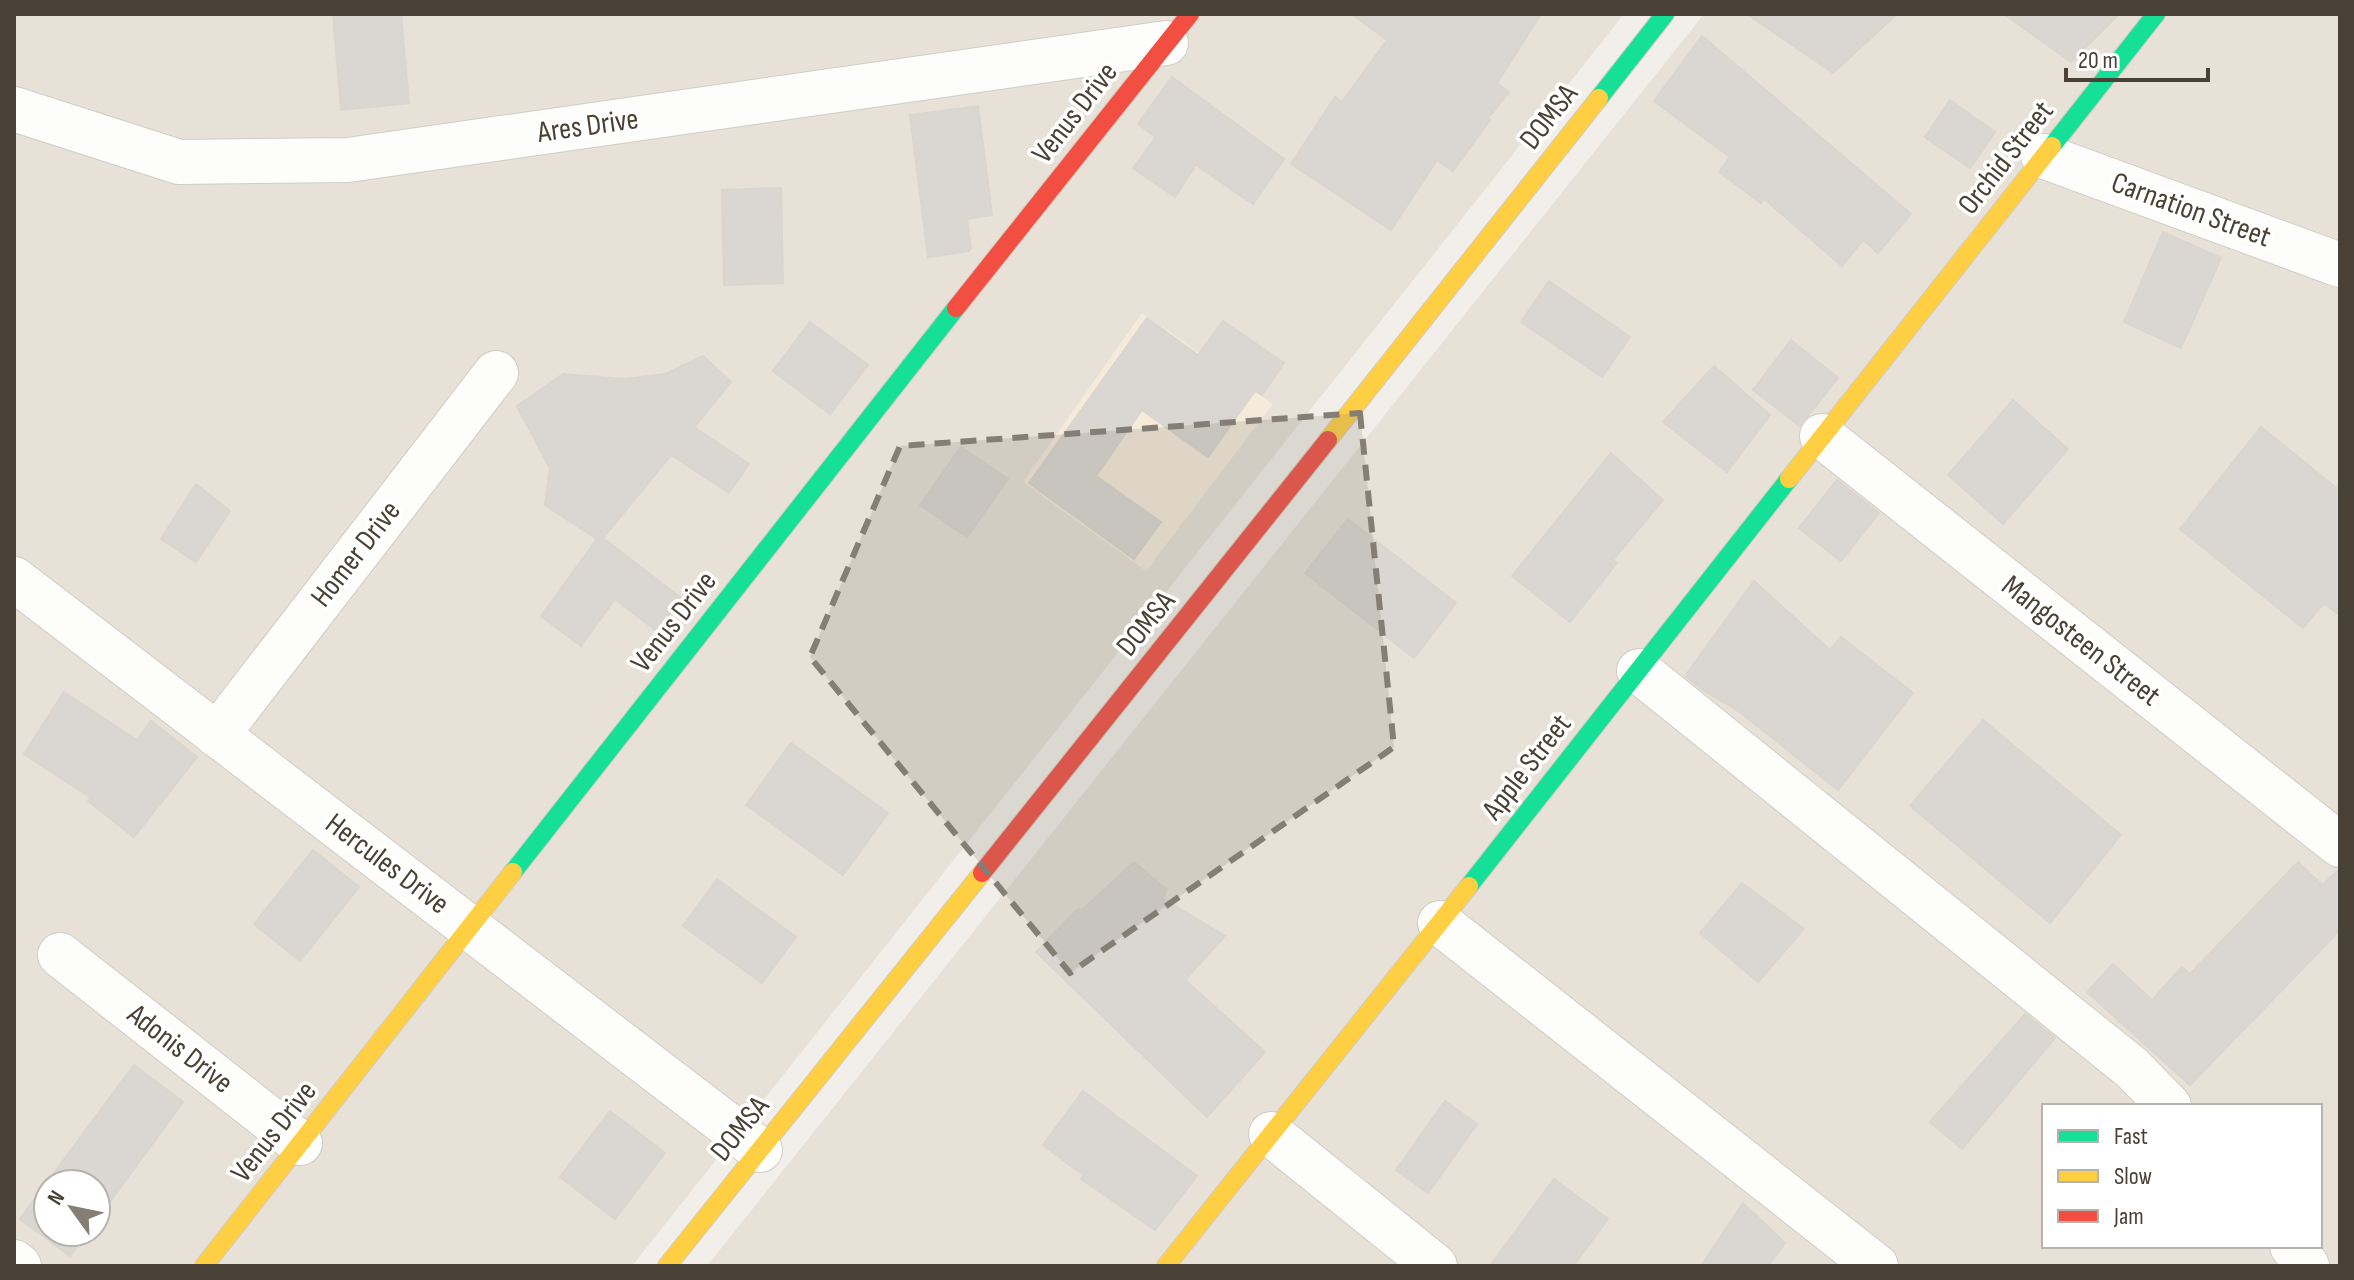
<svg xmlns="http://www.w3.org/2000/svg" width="2354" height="1280" viewBox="0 0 2354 1280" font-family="'Sofia Sans Condensed',sans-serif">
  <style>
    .residential { fill: #e7e1d7; fill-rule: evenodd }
    .commercial { fill: #f6ebdb }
    .building { fill: #dad6d1; stroke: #dad6cf; stroke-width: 2 }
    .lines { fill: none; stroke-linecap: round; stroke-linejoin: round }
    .street-casing { stroke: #d0cdc7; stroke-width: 46 }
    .fast-casing { stroke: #d2ccc0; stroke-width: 20 }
    .slow-casing { stroke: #d2ccc0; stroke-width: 20 }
    .jam-casing { stroke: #d2ccc0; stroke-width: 20 }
    .street { stroke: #fdfdfc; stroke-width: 44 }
    .fast { stroke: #16e098; stroke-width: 18 }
    .slow { stroke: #ffcf43; stroke-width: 18 }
    .jam { stroke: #f24e42; stroke-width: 18 }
    .marked { fill: #847e74; fill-opacity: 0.2; stroke: #847e74; stroke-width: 6; stroke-dasharray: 16 10; stroke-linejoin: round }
    .labels { text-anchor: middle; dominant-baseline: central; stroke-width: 7; stroke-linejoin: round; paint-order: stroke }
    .street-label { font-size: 30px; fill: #494135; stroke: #fff }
  </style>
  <rect width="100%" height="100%" fill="#f2efea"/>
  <g class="residential">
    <path d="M14,14H1624L632,1266H14ZM48,1184H96V1232H48Z"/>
    <path d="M1704,14H2340V1266H707ZM2044,1106H2320V1246H2044Z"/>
  </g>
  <path class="commercial" d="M1142,313L1273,404L1146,571L1023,482Z"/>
  <g class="building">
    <path d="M333,14H401L409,103L341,110Z"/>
    <path d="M1352,14H1541L1497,83L1509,92L1488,118L1490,120L1453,171L1437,160L1391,230L1291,164L1335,97L1342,102L1387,40Z"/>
    <path d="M1747,14H1897L1833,73Z"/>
    <path d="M2004,14H2119L2071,62Z"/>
    <path d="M1702,36L1911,214L1878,253L1863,240L1842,266L1764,199L1761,203L1719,172L1730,157L1654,101Z"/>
    <path d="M1172,77L1284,159L1253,204L1196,165L1175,197L1133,168L1156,137L1138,124Z"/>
    <path d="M1950,100L1995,132L1970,168L1925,137Z"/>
    <path d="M978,106L992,215L967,219L971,248L969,251L928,257L910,115Z"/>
    <path d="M781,188L783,283L724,285L722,190Z"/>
    <path d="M2163,232L2221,258L2181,348L2124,322Z"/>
    <path d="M1549,281L1630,337L1602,377L1521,322Z"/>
    <path d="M1147,318L1198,355L1223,321L1284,363L1262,395L1255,391L1208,457L1142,410L1096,476L1161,522L1134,559L1029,483Z"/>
    <path d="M810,322L868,365L830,414L773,371Z"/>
    <path d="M1791,340L1838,378L1800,426L1753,390Z"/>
    <path d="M703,356L731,382L694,427L749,464L729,493L671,455L603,538L681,598L657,631L615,599L581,646L541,616L597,539L545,505L550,468L517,406L563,374L625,379L665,374Z"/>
    <path d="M1714,366L1770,415L1727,472L1663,422Z"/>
    <path d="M2013,400L2068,449L2003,524L1948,475Z"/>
    <path d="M2261,427L2340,491V616L2324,603L2303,628L2180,529Z"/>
    <path d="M961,447L1008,479L967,537L920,505Z"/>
    <path d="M1611,453L1663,500L1613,560L1617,563L1570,622L1512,576Z"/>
    <path d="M1837,480L1879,513L1841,561L1799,528Z"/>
    <path d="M196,484L230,511L196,562L161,539Z"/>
    <path d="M1348,519L1456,603L1414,658L1305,573Z"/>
    <path d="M1754,581L1830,650L1841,637L1913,693L1838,790L1737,710L1704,691L1685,676Z"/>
    <path d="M64,692L137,740L151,721L197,757L134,837L88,801L91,798L24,754Z"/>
    <path d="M1983,720L2121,835L2050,923L1910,806Z"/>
    <path d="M791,743L888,813L843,875L746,805Z"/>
    <path d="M313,850L359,887L300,961L254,924Z"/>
    <path d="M1134,862L1167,890L1162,898L1225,936L1185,980L1265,1052L1207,1117L1036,952L1078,909L1081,911Z"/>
    <path d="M2298,862L2322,885L2340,869V930L2190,1085L2087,992L2113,964L2152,1000L2182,967L2190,974Z"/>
    <path d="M717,879L796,937L762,983L683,926Z"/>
    <path d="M1742,883L1804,929L1758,982L1700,933Z"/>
    <path d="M2025,1014L2055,1038L1962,1149L1930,1122Z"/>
    <path d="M134,1065L183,1102L96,1221V1184H48V1232H88L70,1256L20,1219Z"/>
    <path d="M1083,1091L1197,1176L1155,1230L1081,1179L1083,1175L1043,1145Z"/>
    <path d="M1445,1101L1477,1124L1428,1193L1396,1170Z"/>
    <path d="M610,1111L665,1153L615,1219L560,1177Z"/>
    <path d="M1554,1179L1608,1219L1573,1266H1490Z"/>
    <path d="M1743,1203L1785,1243L1768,1266H1701Z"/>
  </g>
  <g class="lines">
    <defs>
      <g id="street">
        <path d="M14,109L179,162L348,160L1166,43"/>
        <path d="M2043,156L2340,265"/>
        <path d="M1822,436L2340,845"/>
        <path d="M14,579L760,1150"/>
        <path d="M1639,671L2132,1068L2169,1106"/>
        <path d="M217,735L496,373"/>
        <path d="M1440,923L1876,1266"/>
        <path d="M60,955L300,1143"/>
        <path d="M1271,1134L1435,1266"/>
        <path d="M2292,1246L2307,1266"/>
        <path d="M14,1262L19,1266"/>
      </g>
      <g id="fast">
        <path d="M1599,98L1665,14"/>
        <path d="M2052,146L2156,14"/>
        <path d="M513,872L956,308"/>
        <path d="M1469,886L1789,479"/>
      </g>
      <g id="slow">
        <path d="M1328,440L1599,98"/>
        <path d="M1789,479L2052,146"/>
        <path d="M204,1266L513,872"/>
        <path d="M667,1266L982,873"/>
        <path d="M1166,1266L1469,886"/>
      </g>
      <g id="jam">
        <path d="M956,308L1190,14"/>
        <path d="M982,873L1328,440"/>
      </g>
    </defs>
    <use href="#street" class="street-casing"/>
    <use href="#fast" class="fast-casing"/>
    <use href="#slow" class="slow-casing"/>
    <use href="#jam" class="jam-casing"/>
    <use href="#street" class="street"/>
    <use href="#fast" class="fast"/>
    <use href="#slow" class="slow"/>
    <use href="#jam" class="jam"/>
  </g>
  <path class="marked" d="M1360,413L1394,747L1070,973L810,657L900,446Z"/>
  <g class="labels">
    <g class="street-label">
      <text transform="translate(1075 113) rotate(-52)">Venus Drive</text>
      <text transform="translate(1549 117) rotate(-52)">DOMSA</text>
      <text transform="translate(588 126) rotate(-8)">Ares Drive</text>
      <text transform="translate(2006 158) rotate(-52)">Orchid Street</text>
      <text transform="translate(2191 210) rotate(20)">Carnation Street</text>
      <text transform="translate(356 554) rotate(-52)">Homer Drive</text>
      <text transform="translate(674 622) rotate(-52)">Venus Drive</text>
      <text transform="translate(1146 624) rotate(-51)">DOMSA</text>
      <text transform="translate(2081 641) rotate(38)">Mangosteen Street</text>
      <text transform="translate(1527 767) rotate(-52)">Apple Street</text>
      <text transform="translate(387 864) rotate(37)">Hercules Drive</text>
      <text transform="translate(180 1049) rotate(38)">Adonis Drive</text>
      <text transform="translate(740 1129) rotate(-51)">DOMSA</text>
      <text transform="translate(274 1132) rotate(-52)">Venus Drive</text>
    </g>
  </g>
  <rect width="2354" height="1280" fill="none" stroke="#494135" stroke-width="32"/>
  <rect x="2042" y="1104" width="280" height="144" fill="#ffffff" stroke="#b6b3ae" stroke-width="2"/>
  <rect x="2058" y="1130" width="40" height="12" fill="#16e098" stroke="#b6b3ae" stroke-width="2"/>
  <text x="2114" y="1144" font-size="24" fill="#494135">Fast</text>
  <rect x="2058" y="1170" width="40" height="12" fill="#ffcf43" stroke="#b6b3ae" stroke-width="2"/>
  <text x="2114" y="1184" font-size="24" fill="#494135">Slow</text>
  <rect x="2058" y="1210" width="40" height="12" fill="#f24e42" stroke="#b6b3ae" stroke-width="2"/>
  <text x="2114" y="1224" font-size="24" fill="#494135">Jam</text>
  <g transform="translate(72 1208) rotate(303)"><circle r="38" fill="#ffffff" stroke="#b6b3ae" stroke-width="2"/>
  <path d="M0-6L14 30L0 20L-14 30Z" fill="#847e74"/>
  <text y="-12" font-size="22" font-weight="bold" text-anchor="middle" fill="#494135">N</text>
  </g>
  <path d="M2066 68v12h142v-12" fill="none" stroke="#494135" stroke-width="4"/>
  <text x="2078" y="68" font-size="24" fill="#494135" stroke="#ffffff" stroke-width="6" paint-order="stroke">20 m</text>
</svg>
